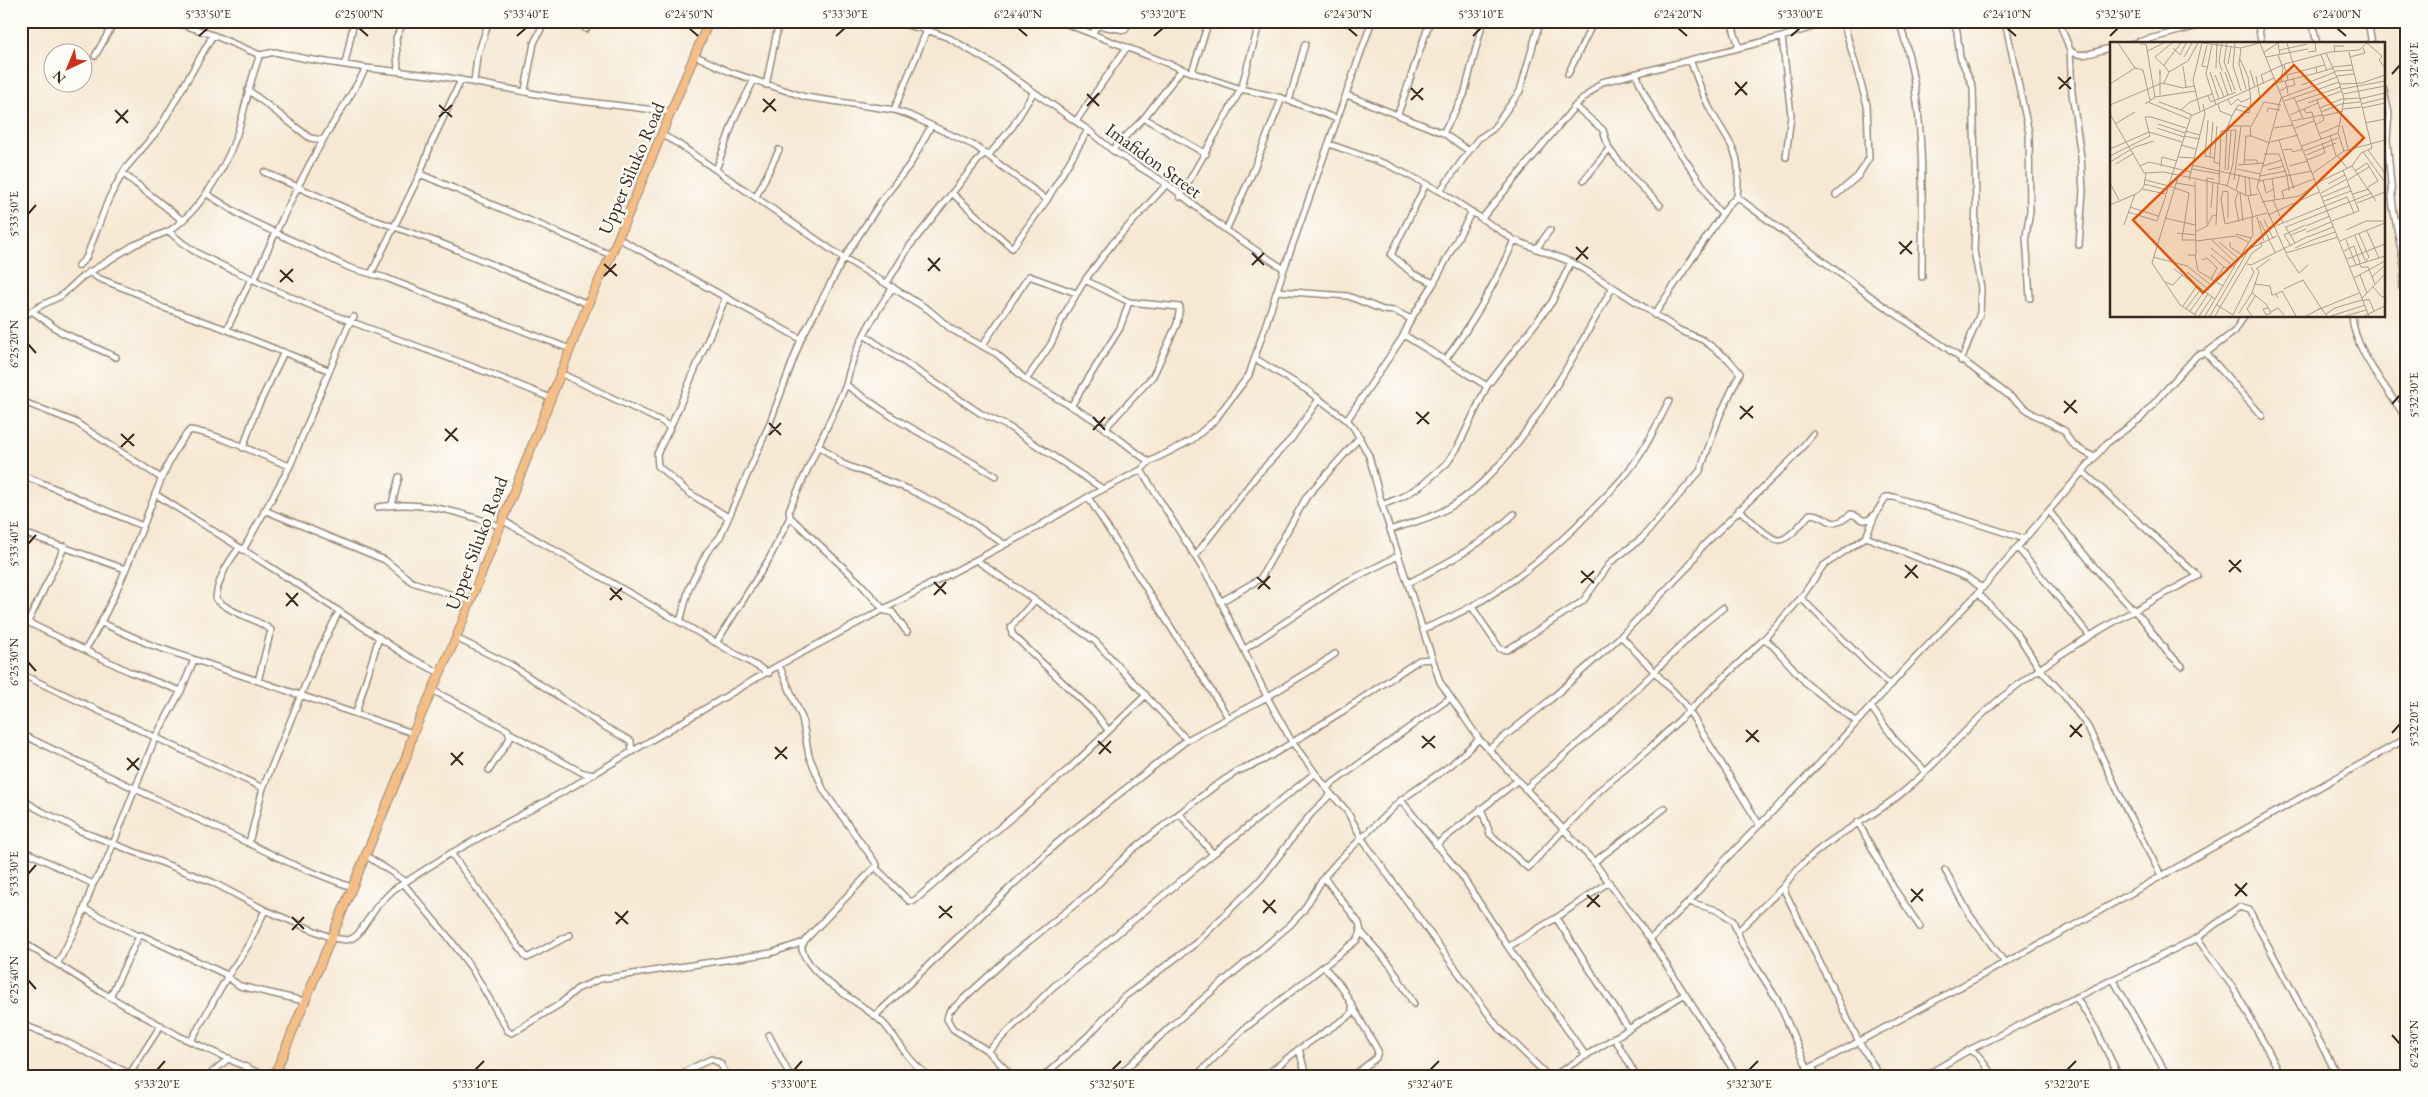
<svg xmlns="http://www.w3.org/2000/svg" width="2428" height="1097" font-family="'EB Garamond',serif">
  <rect width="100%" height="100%" fill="#fdfcf7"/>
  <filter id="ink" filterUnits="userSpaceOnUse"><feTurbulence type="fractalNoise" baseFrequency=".02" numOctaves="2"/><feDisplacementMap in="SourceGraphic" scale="10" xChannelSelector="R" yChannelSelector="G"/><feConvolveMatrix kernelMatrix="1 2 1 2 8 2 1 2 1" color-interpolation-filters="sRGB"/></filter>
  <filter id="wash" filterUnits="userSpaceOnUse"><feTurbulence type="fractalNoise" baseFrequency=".0096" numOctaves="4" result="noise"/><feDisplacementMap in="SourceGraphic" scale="20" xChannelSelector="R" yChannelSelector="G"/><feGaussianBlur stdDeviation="1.12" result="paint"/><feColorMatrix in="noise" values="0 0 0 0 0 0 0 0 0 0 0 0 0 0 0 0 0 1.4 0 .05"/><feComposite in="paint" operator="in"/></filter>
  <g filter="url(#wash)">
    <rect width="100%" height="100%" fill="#f6e8d3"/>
  </g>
  <g filter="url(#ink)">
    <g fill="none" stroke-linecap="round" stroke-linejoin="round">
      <!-- street casing -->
      <g stroke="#988978" stroke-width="8">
        <path id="street" d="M172,21L213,35L260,55L275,52L307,59L366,68L439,76L563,99L672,112
          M476,21L488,23
          M579,21L586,29
          M871,21L903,24L927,30L949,38L997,66L1088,130L1112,150L1167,184L1226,230L1284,269
          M1059,21L1182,69L1241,89L1282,98L1337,119
          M1731,21L1739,47
          M1899,21C1927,105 1922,190 1922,277
          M1953,21L1957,31L1960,57L1973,87L1976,203L1974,251L1981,288L1980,313L1961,361
          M2005,21L2029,133L2030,211L2026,236L2030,298
          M2059,21L2070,50L2072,93L2081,157L2083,191L2079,245
          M2257,21L2262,44
          M2312,21L2317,44
          M2368,21L2372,44
          M2006,23L2015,21
          M1093,34L1095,28L1101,26L1125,30L1129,21
          M1782,37L1791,115L1786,157
          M2130,44L2217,21
          M2070,50C2082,61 2098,49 2112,48
          M260,55C251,77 247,99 241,121C231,159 203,209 169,231C191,254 222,265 250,278C347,326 452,355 550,398
          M95,56L115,21
          M696,56L730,72L805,97L894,110L909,115L975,146L1047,200L1088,130
          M1690,60C1697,77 1702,94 1711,111C1732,149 1742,149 1737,197L1881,304L1948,349L2033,414L2065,431C2069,446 2082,450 2094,457
          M345,64L354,21
          M398,70L396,38L404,21
          M1192,72L1209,21
          M1636,73C1650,113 1677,147 1701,183C1708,194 1711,205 1722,214
          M1568,74L1594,21
          M474,82L477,57L489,21
          M766,85L779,21
          M248,90L310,138L323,140
          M525,90L534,43L545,21
          M2384,90L2389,114L2387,139L2393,207L2405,271L2402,287
          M1347,95L1443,133L1469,151
          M1289,101L1305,44
          M1575,106L1603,130L1609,149L1630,175L1660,205
          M894,110L927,30
          M1398,114L1430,21
          M1144,118L1206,154
          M1076,121L1127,47
          M1443,133L1464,95L1483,21
          M662,135L677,143L836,253L929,310L951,329L997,354L1026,380L1093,419L1149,462
          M1329,144L1386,164L1440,191L1514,240L1571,262L1613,287L1679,330L1703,340L1728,359L1740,373L1720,415L1700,471L1642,538L1611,562L1583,601L1507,650L1500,649L1472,607
          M1112,150L1144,118L1182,69
          M988,156L1013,126L1033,93
          M716,170L735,117L754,80
          M264,172L363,216L443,244L588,304
          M420,174L431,144L461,80
          M125,175L182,220
          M1584,180L1609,149
          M1425,186L1391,255L1413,274L1434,283
          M1440,191L1478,139L1493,129L1520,91L1540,21
          M207,194L245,218L350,268L386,278L570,349
          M954,195L1012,248L1047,200
          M1836,195L1858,176L1869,158L1867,105L1843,21
          M756,197L779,150
          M1180,197L1241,89L1260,21
          M1483,217L1575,106L1602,82L1782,37L1831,21
          M1226,230L1251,176L1282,98
          M618,238L801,339
          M1536,249L1550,230
          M78,266L86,258L109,198L125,169L159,129L213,35
          M89,272L98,278L141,295L161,307L220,327L328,370
          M371,274L420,174L611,255
          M254,280C275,233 297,185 323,140C337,116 353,93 366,68
          M1085,280L1129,302L1180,307L1177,324L1153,376L1109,424L1106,430
          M887,283L909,247L984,153
          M893,287C872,318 853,349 846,385L789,510L790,517L860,583L885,611L892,612L907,632
          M1277,291L1348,296L1383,310L1395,311L1411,319
          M21,299L27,314
          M32,311L61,332L116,357
          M1654,315L1729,204L1737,197
          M2352,316C2354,351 2389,390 2407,420
          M21,318L40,306L61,296L82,277L134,245L169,231
          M227,329L251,279
          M864,335L980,413L1009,427L1103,489
          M1404,335L1487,386
          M982,346L1029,276L1076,293
          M2206,353L2235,331L2244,316
          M1256,359L1307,390L1347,420L1354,428L1369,456L1382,505L1440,682L1479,739L1594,862L1650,939L1737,1076
          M1446,359C1475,320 1495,285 1514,240
          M560,373L663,422L670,428L657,454L658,466L689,493L728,517
          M1026,380L1051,344L1065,313L1085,280L1113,243L1167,184
          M846,385L894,418L996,476
          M21,401L75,422L161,478
          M1071,406L1120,328L1129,302
          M1347,420L1402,338L1411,319L1434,283L1471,213
          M670,428L726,297
          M818,445L843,464L908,489L959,514L1004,544
          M243,448L255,413L284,352
          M1141,470L1211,582L1267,697L1292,742L1331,794L1347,811L1362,839L1497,1026L1548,1076
          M21,475C63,490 102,510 143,526
          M155,494L299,585L407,656L440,673
          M1088,497L1228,717
          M392,504L399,477
          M1382,505L1402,497L1422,485L1447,463L1458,447L1487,386L1552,302L1571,262
          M378,507C420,500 460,512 499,526
          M1739,509C1746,516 1770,541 1780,540C1791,538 1803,521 1810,514C1832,515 1828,533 1851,514C1856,515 1858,518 1863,520C1873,523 1881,504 1886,497H1894L2025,539
          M264,510L385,560L412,582L471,601
          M2049,511L2102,576L2143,620L2167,652L2182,666
          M502,520L769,673
          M1390,530C1407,524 1425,520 1441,512C1514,477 1573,355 1613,287
          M21,532L125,569
          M1866,537L1968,578L1982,588
          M2017,547L2090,636
          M239,548C228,562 217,580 216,599C231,614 254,617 271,630L258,681
          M243,550L290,466L350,321L354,317
          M1195,556L1257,475L1292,438L1319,399
          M976,560L1095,641L1187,740
          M1408,583C1446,564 1483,544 1514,514
          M1978,593L2018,635L2039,668L2064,695L2088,727L2128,813L2161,875
          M1801,598L1886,682L1892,684
          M1035,600L1011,627L1012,634L1096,714L1108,730
          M1222,601L1260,579L1307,496L1360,437
          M21,619L130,672L181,691
          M28,622L65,546
          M680,622L689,588L707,552L720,537L769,425L801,339L844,258L882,200L911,163L931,126
          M102,623L151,645L413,733
          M1423,629C1489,604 1545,560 1593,509C1609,493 1625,477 1638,458C1650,440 1659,420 1669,401
          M1621,636L1684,703L1759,824
          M456,638L511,665L603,726L631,741L632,752
          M1764,639L1773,646L1808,685L1857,722
          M716,643L769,559L790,517
          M1245,649L1340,585L1398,556
          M85,650C110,610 128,565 145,521C156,492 170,451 190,430C225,436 256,454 290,466
          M779,665L802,718L809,756L824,791L877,865L808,937C805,940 801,945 802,950C813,982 862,1001 884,1024C900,1042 908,1062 929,1076
          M21,674L263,788L249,843
          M432,690L508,730L510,738L489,770
          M1871,707L1895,740L1926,772
          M356,713L379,637
          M510,733L581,772L592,775
          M21,734L294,865L351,887
          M1489,749L1550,700L1621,636L1688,567L1701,548L1794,457L1813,434
          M263,788L316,658L339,611
          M1326,788L1450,698
          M1525,789L1602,723L1702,625L1723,608
          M21,796C35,813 61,817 78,830L212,882L265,910L332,938L347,940L353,938L358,934L378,905L393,890L446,856L570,788L779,665L1036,528L1088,497L1141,470L1149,462L1192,440L1214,421L1249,375L1284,269L1372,21
          M1401,800L1462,876L1508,947L1586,1056
          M1481,808L1490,834L1528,868L1600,790L1650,748L1764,639L1801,598L1823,566L1866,537L1876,513
          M1180,814L1213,854
          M1858,822L1893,887L1920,927
          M1436,845L1518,780
          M21,849L93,884
          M451,853L527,958L570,935
          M365,855L405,881
          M1594,862L1665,808
          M876,868L909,901H914L1071,767L1146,695
          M1945,870L1969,914L2005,963
          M403,883L449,938L472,969L508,1031L512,1033L560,1004L577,989L600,979L771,953L804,942
          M1689,902L1720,911L1733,921L1743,946L1778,1001L1808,1069
          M85,909L139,936
          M265,910L249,944L227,977L240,986L304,1001
          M1556,918L1628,1028
          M1738,931L1784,886
          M1361,932L1391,966L1414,1004
          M2197,938L2234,989L2282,1076
          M1650,939L1689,902L1723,862L1819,764L1905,669L1978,593L2107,443L2141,418L2197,355L2206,353L2262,416
          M21,941L103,993L179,1036L265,1076
          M1508,947L1556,918L1609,882
          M58,963L81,918L93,884L106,862L156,736L181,691L194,660
          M1324,967L1341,986L1378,1051L1376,1058L1353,1076
          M2113,979L2164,1070
          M110,997L138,938L141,935L225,974L227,977L191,1041
          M2076,997L2096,1029L2119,1076
          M875,1016L1057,843L1187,740L1267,697L1316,667L1335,654
          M21,1024L62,1040L130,1074
          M769,1035L790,1076
          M1614,1037L1636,1076
          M1299,1049L1306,1076
          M1969,1050L2197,938L2239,907L2249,910L2338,1076
          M988,1051L1053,987L1213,854L1315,773
          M1812,1067L1817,1076
          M129,1075L161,1025
          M208,1076L229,1058
          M681,1076L688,1070L711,1059L720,1063L727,1076
          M1012,1076L988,1051L953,1029L947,1019L949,1012L1008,958L1088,894L1132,850L1215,786L1236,772L1264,760L1343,711L1419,660L1432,659
          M1044,1076L1089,1035L1124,997L1196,943L1261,879L1311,814L1331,794
          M1118,1076L1171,1026L1290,925L1303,911L1324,877L1339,860L1401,800L1451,765L1479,739
          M1196,1076L1244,1029L1357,940L1361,932L1359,923L1324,877
          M1265,1076L1299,1049L1349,1016L1352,1013V1006
          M1553,1076L1685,994
          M1795,1076L2062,932L2407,738
          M1880,1076L1859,1042L1785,892L1784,886C1813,844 1854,829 1893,800C1933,770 1963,729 2001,698C2061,649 2130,612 2198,576L2082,471
          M1925,1076L1969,1050L1978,1055L1993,1076"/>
      </g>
      <!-- primary casing -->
      <g stroke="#988978" stroke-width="10">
        <path id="primary" d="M274,1076L406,758L413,733L456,638L588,304L611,255L709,21"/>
      </g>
      <!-- street -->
      <use href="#street" stroke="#fff" stroke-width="5"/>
      <!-- primary -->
      <use href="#primary" stroke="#f6be87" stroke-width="8"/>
    </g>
  </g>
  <!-- ticks -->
  <path fill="none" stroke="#3b2a1e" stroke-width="2" d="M359,28L368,36M689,28L698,36M1018,28L1027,36M1348,28L1357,36M1678,28L1687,36M2007,28L2016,36M2337,28L2346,36M199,36L208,28M517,36L526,28M836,36L845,28M1154,36L1163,28M1473,36L1481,28M1791,36L1800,28M2110,36L2118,28M2392,74L2400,65M2058,77L2071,89M1735,82L1747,95M1411,88L1423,100M2059,89L2071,77M1087,94L1099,106M1735,95L1747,82M763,99L776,111M1411,100L1423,88M439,105L452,117M1087,106L1099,93M115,110L128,123M763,112L775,99M439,117L452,105M116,123L128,110M28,214L36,205M1899,242L1912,254M1576,247L1588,259M1252,253L1264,265M1900,254L1912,241M928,258L940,271M1576,260L1588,247M604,264L617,276M1252,265L1264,253M280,270L293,282M928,271L940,258M604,276L616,264M280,282L293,269M28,344L36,353M2064,401L2077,413M2392,404L2400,395M1740,406L1753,418M1416,412L1429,424M2064,413L2076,400M1093,417L1105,430M1740,419L1753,406M769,423L781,435M1417,424L1429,412M445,429L458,441M1093,430L1105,417M121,434L134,446M769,435L781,423M445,441L457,428M121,447L134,434M28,544L36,535M2229,560L2241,572M1905,565L1918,578M1581,571L1594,583M2229,572L2241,560M1257,577L1270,589M1905,578L1917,565M934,582L946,594M1581,583L1594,571M610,588L622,600M1258,589L1270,576M286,593L298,606M934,595L946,582M610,600L622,588M286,606L298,593M28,662L36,671M2070,725L2082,737M1746,730L1759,742M2392,733L2400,724M1422,736L1435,748M2070,737L2082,724M1098,741L1111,753M1746,742L1758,730M775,747L787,759M1422,748L1435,736M451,753L463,765M1099,754L1111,741M127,758L139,770M775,759L787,747M451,765L463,752M127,770L139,758M28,874L36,865M2235,884L2247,896M1911,889L1923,901M1587,895L1600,907M2235,896L2247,883M1263,900L1276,913M1911,902L1923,889M939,906L952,918M1587,907L1599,895M615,912L628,924M1263,913L1275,900M292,917L304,929M939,918L952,906M616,924L628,911M292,930L304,917M28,980L36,989M2392,1035L2400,1044M157,1070L165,1061M475,1070L484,1061M794,1070L802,1061M1112,1070L1121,1061M1430,1070L1439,1061M1749,1070L1758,1061M2067,1070L2076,1061"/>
  <g text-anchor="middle" stroke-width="4.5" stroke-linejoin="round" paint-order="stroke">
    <!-- street labels -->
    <g font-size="19" fill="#3b2a1e" stroke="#fdfcf7">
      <text transform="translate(1154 160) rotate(36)" y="7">Imafidon Street</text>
      <text transform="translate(631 168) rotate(-67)" y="7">Upper Siluko Road</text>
      <text transform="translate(476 543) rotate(-69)" y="7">Upper Siluko Road</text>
    </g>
  </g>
  <!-- overview -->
  <g transform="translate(2110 42)">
    <rect width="275" height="275" fill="#f6e8d3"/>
    <path fill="none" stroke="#ab9c8b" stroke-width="1" d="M8,1L25,26M93,1L131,6L149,1M117,1L114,20L125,48M125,1L123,24L131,49M150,1L259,274M177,1L184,25M257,1L272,14L269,18L275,26M30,2H36L45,55L35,62M102,3L96,32L106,63M63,6L70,13L76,1M131,6L129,22L136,47M170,8L197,2M37,9L54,1M154,10L168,1L170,13M198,10L206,9L205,1M225,10L224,4H234M168,13L173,26L171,40M211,13L217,29M74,15L82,1M156,15L198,7M240,15L255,11L253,6M118,22L121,5M174,22L178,38M54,24L45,15L62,1M73,24L76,45M97,25L92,24L97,3M222,25L242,23M106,26L107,1M140,28L145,45M112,29L109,19L112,1M225,29L243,28M59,30L54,23L71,1M100,30L109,57M110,30L118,53M115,30L122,50M207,31L223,26M50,33V28V53M105,33L114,55M177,33L214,23M146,34L150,56M227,34L244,32M227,35L171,56L147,145L176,211L228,195M175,39L177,45L185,43L183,36M54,41L59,30L78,19L88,1M167,41L207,31L206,25M0,42L25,26L33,28L40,58M154,42L151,33L175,22L220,10L249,8L257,1M230,42L252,41L275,33M192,43L225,30M232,47L275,39M170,49L177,45L178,52M233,52L275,44M98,54L101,60L126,50M45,55L85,49M184,56L186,60L231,45M234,57L249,56M249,57L275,51M118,58L121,63L128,57L131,60L141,56M174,59L229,40L216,11M38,60L79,77M49,60L71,68M186,60L193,77M198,61L232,49M108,62L110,69L122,74L118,84M251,62L275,56M0,63L52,41L73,46L84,44M210,66L234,56M252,66L275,61M125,67L139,71L141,59L138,35L130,17M194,67L196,71L202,70L203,75M233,67L251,65M90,69L83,38L92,1M157,70L158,66L170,68M211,70L231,62L250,60M0,72L34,131L54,130L115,143L137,154L148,152M82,73L71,68L80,60L102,52M180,73L208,61M122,74L128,63L140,66M213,74L233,69M41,75L76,86M203,75L211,97M98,78L95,114L105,116M182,79L212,73M255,81L275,77M5,82L25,70M48,82L75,91M205,83L214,78L207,58M232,83L238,107M107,84L104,120L110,122M141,85L154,60L171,63M47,86L74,95M164,86L183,83M185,86L204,79M75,89L90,93M228,91L234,57L229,40M209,92L230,83M220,93L226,114M74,94L89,97M169,98L184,147M161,100L188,93M71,103L86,107M192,104L228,91L234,109M0,107L39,90L72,100M173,108L181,107L183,110L193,107M258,108L275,131M194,109L228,96M253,110L275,140M154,112H169L177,134M196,113L226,101M227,113L237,126M0,114L40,94L35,75H41M68,115L84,116M100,115L103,80M134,118H147V122M197,118L215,111L212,101M0,120L25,105L44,99M6,122L24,111M82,123L149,138M128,123L154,121M134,123L136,94H141M30,124L39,120L81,130M51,124L52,115L67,119M153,124L172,118M179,124L198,119M242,124L266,159M82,127L110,132M127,127L150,132M115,128L117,84H140L141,94L160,101M118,128L121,89M158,128L174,124M245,129L257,121L268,139L258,145M203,131L234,109L275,98M135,134L136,154M150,134L176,129M177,134L179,149M68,135L42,221L70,263L87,274M139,135L141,154M162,136L165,158M35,138L59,144M79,138L95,72L93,62M124,138L131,84M153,138L156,151L164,147M238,138L259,125M149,139L202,129M0,141L9,158M66,141L84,144M109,141L111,89L126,88L123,121L117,144M207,141L242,124L251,111L262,106L239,10M34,142L57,148M218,142L235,133M59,144L79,151L72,198H86M32,147L56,152L81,74L164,36M126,148L130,132M118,149V176M118,150L113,149L111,157L115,182L157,171M128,150L125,159L129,180M130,151L133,179M211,151L237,137M243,152L259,147M138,154L143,176M212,155L239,144M174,157L172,149L204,137M163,158L173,181M214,159L241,149M152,160L189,154L207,142M247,161L275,150M0,163L28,151L34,144L36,131M20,165L48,174M101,166L103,141M18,170L47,179L56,153M158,173L209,150M147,175L154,199M55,176L85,183M154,178L163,196M150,179L165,210M222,179L249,169L233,128M97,182V136L104,137M14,183L25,152M106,183L108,141M175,184L185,201L198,194M196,184L220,174M163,185L237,155L244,171M176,185L262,151M236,188L256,179H275M257,189L269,216M85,190L97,184L102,174L106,173M197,190L221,180M67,191L86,193M126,192L141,196M249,192L259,215L255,220M181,193L196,187M245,194L255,218M198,195L223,185M101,197L126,221M236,198L246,223M86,199L126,194L138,200M200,199L225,190M230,199L275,181M109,200L129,217M120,200V205L131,212M181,204L174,193L195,183M101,206L124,225M185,206L200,199M234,209L244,204L250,221M176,212L189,231L198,223M78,213H86L85,139M85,213L88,229L113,244M101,213L114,225L117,226L120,223M43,215L77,224L101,243M237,217L275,202M92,218L97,216L107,226L101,237M249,221L251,225H258L265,242M137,222L141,223L185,201M240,225L275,214M64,227L105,257M146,227L160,217M77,230L99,248M250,233L257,251M262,235L275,223M244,236L275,219M104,239L114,225M55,240L63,243L72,233M144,242L160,244L162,253L166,252L168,256M263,245L272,255L275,254M174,247L193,238L211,266M142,251L156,262L161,271L156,273L153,267L158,266M166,252L172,249L186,274M252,256L275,232M253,259L259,257L264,269M107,263L123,273M73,264L86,245M76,267L90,248M207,268L249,251M80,269L94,250M161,270L168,266L174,273M129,271L142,251L149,230L147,226M216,272L225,266L252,258M84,273L98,252M123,273L144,230L141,225M89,274L102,255M95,274L143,193L142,176M100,274L139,207L167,194M105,274L142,211L152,204L151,200M142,274L137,267L146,253M196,274L211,266L217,274M221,274L255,263M235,274L256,268M254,274L275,264"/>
    <path fill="#df570d" fill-opacity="0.15" stroke="#df570d" stroke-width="2.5" d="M184,23L254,96L93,251L23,178Z"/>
    <rect width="275" height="275" fill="none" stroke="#3b2a1e" stroke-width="2.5"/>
  </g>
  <!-- margin -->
  <rect width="2428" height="1097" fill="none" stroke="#fdfcf7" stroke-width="55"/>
  <!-- north arrow -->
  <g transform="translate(68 68) rotate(224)"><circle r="24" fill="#fdfcf7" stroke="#afa8a0"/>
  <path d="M0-4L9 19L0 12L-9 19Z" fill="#c8321e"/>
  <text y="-8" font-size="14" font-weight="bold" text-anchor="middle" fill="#3b2a1e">N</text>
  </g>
  <rect x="28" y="28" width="2372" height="1042" fill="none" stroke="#3b2a1e" stroke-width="2"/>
  <g font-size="12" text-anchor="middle" fill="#3b2a1e">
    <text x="208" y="18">5°33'50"E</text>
    <text x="359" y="18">6°25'00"N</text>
    <text x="526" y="18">5°33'40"E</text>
    <text x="689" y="18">6°24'50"N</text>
    <text x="845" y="18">5°33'30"E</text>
    <text x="1018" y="18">6°24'40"N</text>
    <text x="1163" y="18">5°33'20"E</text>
    <text x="1348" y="18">6°24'30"N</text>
    <text x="1481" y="18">5°33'10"E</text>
    <text x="1678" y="18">6°24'20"N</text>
    <text x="1800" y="18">5°33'00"E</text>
    <text x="2007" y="18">6°24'10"N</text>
    <text x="2118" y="18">5°32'50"E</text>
    <text x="2337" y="18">6°24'00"N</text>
    <text transform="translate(2414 65) rotate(-90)" y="4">5°32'40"E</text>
    <text transform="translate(14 214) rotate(-90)" y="4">5°33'50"E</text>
    <text transform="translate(14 344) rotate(-90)" y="4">6°25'20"N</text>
    <text transform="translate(2414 395) rotate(-90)" y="4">5°32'30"E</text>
    <text transform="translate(14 544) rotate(-90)" y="4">5°33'40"E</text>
    <text transform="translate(14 662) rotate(-90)" y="4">6°25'30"N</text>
    <text transform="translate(2414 724) rotate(-90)" y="4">5°32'20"E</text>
    <text transform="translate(14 874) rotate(-90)" y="4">5°33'30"E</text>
    <text transform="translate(14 980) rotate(-90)" y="4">6°25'40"N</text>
    <text transform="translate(2414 1044) rotate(-90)" y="4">6°24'30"N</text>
    <text x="157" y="1088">5°33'20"E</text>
    <text x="475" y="1088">5°33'10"E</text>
    <text x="794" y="1088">5°33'00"E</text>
    <text x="1112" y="1088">5°32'50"E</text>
    <text x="1430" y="1088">5°32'40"E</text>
    <text x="1749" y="1088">5°32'30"E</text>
    <text x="2067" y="1088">5°32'20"E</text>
  </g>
</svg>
